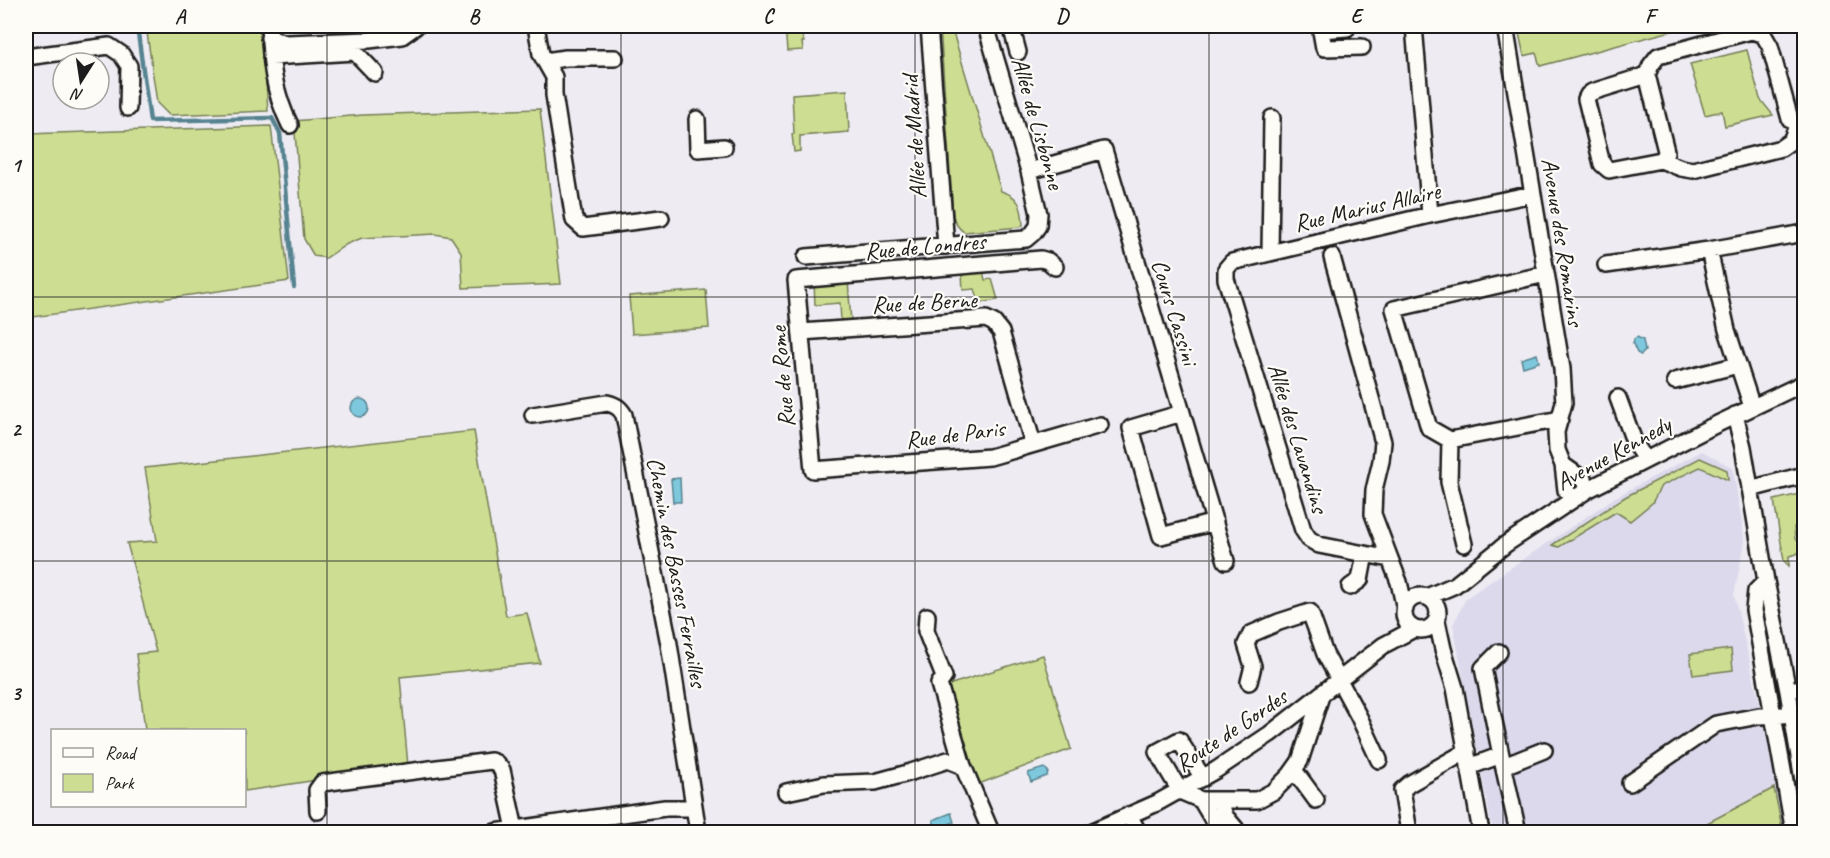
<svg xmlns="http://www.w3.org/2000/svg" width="1830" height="858" font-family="Caveat,sans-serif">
  <rect width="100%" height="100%" fill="#eeecf2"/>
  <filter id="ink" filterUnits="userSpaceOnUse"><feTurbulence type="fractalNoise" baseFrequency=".0167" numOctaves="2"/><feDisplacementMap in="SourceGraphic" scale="12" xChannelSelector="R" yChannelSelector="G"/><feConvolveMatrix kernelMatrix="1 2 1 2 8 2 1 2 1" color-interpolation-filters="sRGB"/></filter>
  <g filter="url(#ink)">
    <!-- built -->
    <path fill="#dcd9ec" d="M1702,451L1733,468L1745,542L1734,595L1761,709L1785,832H1493L1453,625L1466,598L1617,496Z"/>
    <!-- green -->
    <path fill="#cdde92" stroke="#747d57" stroke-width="1.5" d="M146,26H262L268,111L169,115L157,103Z
      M785,26H799L804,42H802L803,50L787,51Z
      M805,26H842V28L806,31Z
      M940,26H951L1001,191C1019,196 1022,206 1023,225L1020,227L964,232C958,228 955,223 953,216Z
      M1561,26H1678L1679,29L1540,66L1536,53L1524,56L1518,29Z
      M1747,50L1760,99L1773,115L1725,126L1722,111L1705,115L1690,64Z
      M847,90L849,132L800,136V151L794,152L792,134H794L792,94Z
      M540,109L561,284L463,288L461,252L451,237L435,234L362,238L347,244L326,258L314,256L304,239L294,121L363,115Z
      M271,126L289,281L26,318V134Z
      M983,271L985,280L992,279L998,300L979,303L975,289L963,290L962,274Z
      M848,280L851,322L841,323L840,303L815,305L814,282Z
      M706,290L709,328L632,334L629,296Z
      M474,431L506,616L527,613L540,663L400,677L408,766L245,791L244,730H145L136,654L156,652L127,543L157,541L145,468Z
      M1700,458L1727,470L1728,480L1700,467L1661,486L1652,503L1630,521L1616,512L1559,547L1552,545L1625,497Z
      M1804,493V517L1798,518L1800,527H1794L1795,539L1800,543L1801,549L1797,554L1789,556V566L1784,561L1774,500Z
      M1731,649L1733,670L1693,675L1690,654Z
      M1043,655L1071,749L976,785L942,687Z
      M1774,788L1783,832H1690Z"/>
    <!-- water -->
    <path fill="#7ec8de" stroke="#578390" stroke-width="1.5" d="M1637,337L1643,340L1645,351L1641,355L1637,353L1633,344L1634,339Z
      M1537,354L1539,362L1523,367L1521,359Z
      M351 408a9 9 0 1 1 18 0a9 9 0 1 1-18 0Z
      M680,478L681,502H673L671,479Z
      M1044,768L1048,771L1047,776L1031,782L1028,773Z
      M951,813L954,822L936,829L933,820Z"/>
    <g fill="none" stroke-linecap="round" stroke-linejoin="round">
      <!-- stream -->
      <path stroke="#578390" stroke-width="4.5" d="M137,26L150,121L272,118L280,133L294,287"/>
      <!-- minor casing -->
      <g stroke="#1c1c1c" stroke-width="20">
        <path id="minor" d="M269,26C271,62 273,91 290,125
          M536,26L541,54L554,77V95L574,220L583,228L661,218
          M929,26L946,246
          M1011,26L1018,52
          M1320,26L1324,48L1362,47
          M1414,26L1430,215
          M1505,26L1562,369L1564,403L1556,432L1557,450L1563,465L1566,490L1572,499
          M1321,30L1347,28
          M269,38L286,43L369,40L402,36L416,26
          M26,57L109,46L121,54L129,66L128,108
          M271,57L355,52L375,73
          M545,61L566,58H615
          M1647,75L1592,92L1588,95L1586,99L1602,164L1609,170L1661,160L1665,156L1666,151L1647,75L1651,65L1658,56L1751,31L1763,34L1770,46L1790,119L1797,126L1804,128
          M697,119L698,149L724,147
          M1661,160L1681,168L1693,170L1781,148L1791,141L1797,126
          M1029,171L1104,150L1226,561
          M1709,250L1727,330L1752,407
          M1270,252L1272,118
          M806,257L1026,239L1033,233L1038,226L1039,214L1029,171L986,26
          M1332,257L1383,442L1381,461L1374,490L1373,514L1390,559
          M1606,265L1709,250L1804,233
          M1055,267L1048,261L1041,259L796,280L813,470L990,457L1100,425
          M801,332L986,319L994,323L1001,332L1033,444
          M1675,381L1738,365
          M1618,398L1635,444L1645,459
          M1182,413L1131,428L1161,536L1215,522
          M533,415L607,403C616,405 620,408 624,415L669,644L698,832
          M1735,415L1743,447L1766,581L1788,691L1804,786
          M1450,440L1429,428L1394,309L1546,274
          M1563,465L1584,480L1589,489
          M1750,489L1804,475
          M1464,544L1449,482L1450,440L1560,419
          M1766,581L1756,591L1754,610L1794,832
          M1350,587L1360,580L1365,554
          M1404 613a17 17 0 1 1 34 0a17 17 0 1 1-34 0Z
          M1427,597L1455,585L1506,544L1589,489L1711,427L1804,383
          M1405,609L1399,582L1390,559L1319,545L1309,539L1303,530L1226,279V269L1232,262L1430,215L1533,194
          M927,616L926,631L944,677L939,684L963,766
          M1437,621L1443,649L1455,688L1481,832
          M1249,682L1253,666L1246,644L1251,634L1279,622L1310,612L1325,654L1359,717L1379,760
          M1788,691L1804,687
          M1501,755L1518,832
          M1504,766L1544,750
          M1469,767L1501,755L1483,668L1499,652
          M1294,770L1316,800
          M1203,778L1179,740L1157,752L1180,791L1201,800H1257L1274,791L1290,775L1300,761L1321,696
          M1630,783L1716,724L1759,716L1783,715
          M786,792L824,784L875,782L908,773L948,760L963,766L991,832
          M1201,800L1220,832
          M1220,800L1225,816L1236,829
          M318,811L317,790L322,783L491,761L496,763L502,770L515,829
          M1129,815L1138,832
          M495,832L665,808H694
          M1091,832L1157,803L1216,770L1270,734L1384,645L1414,629
          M1409,832L1402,790L1409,784L1467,751"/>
      </g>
      <!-- minor -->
      <use href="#minor" stroke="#fdfcf7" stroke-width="15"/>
    </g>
  </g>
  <!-- grid -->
  <path fill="none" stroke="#1c1c1c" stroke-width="1.5" stroke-opacity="0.55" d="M327,26V832M621,26V832M915,26V832M1209,26V832M1503,26V832M26,297H1804M26,561H1804"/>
  <g text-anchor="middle" stroke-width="4.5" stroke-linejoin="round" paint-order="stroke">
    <!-- street labels -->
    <g font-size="24" fill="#1c1c1c" stroke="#fdfcf7">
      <text transform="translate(1038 123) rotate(74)" y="8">Allée de Lisbonne</text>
      <text transform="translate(914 137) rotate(-94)" y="8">Allée de Madrid</text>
      <text transform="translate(1367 207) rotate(-13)" y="8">Rue Marius Allaire</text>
      <text transform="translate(1563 242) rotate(81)" y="8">Avenue des Romarins</text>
      <text transform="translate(925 246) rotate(-5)" y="8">Rue de Londres</text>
      <text transform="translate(924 302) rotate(-3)" y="8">Rue de Berne</text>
      <text transform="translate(1175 312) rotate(73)" y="8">Cours Cassini</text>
      <text transform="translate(782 377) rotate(-95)" y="8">Rue de Rome</text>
      <text transform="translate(955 434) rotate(-7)" y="8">Rue de Paris</text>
      <text transform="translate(1298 438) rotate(73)" y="8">Allée des Lavandins</text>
      <text transform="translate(1613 453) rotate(-29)" y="8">Avenue Kennedy</text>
      <text transform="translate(677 572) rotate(79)" y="8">Chemin des Basses Ferrailles</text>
      <text transform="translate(1231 730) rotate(-34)" y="8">Route de Gordes</text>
    </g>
  </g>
  <!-- margin -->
  <rect width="1830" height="858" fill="none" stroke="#fdfcf7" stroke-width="66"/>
  <!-- legend -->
  <rect x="51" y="729" width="195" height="78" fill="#fdfcf7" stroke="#a3a29f" stroke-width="1.5"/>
  <rect x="63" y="748" width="30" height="9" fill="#fdfcf7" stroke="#a3a29f" stroke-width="1.5"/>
  <text x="105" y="759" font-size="18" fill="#1c1c1c">Road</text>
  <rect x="63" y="774" width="30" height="18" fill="#cdde92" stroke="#a3a29f" stroke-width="1.5"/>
  <text x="105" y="789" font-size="18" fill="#1c1c1c">Park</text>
  <!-- north arrow -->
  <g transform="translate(81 81) rotate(192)"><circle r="28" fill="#fdfcf7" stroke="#a3a29f" stroke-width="1.5"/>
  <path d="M0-4.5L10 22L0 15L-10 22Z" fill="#1c1c1c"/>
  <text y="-9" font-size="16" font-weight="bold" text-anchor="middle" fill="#1c1c1c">N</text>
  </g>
  <rect x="33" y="33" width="1764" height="792" fill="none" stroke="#1c1c1c" stroke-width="2"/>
  <g font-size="20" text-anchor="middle" font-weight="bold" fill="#1c1c1c">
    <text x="180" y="23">A</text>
    <text x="474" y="23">B</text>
    <text x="768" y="23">C</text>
    <text x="1062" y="23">D</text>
    <text x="1356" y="23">E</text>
    <text x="1650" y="23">F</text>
    <text x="16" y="172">1</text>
    <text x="16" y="436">2</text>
    <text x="16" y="700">3</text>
  </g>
</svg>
